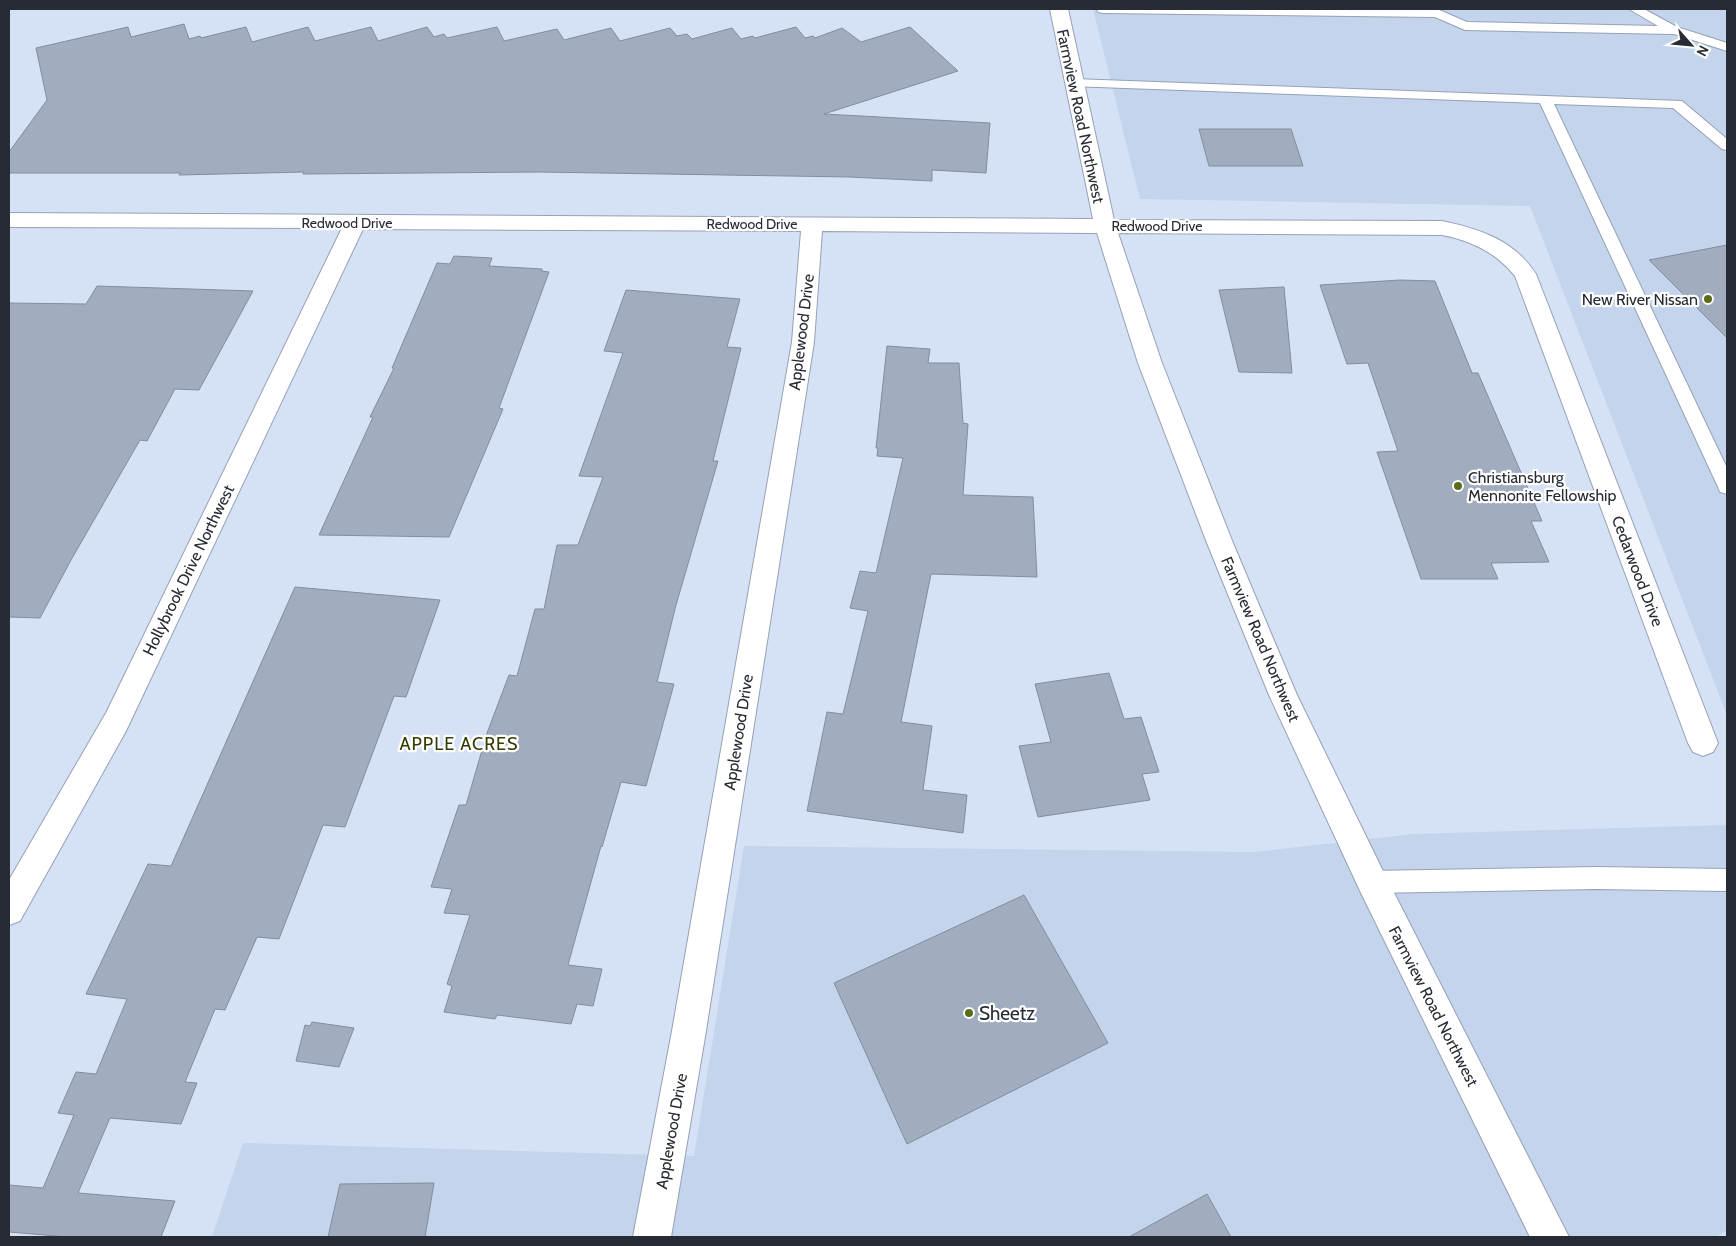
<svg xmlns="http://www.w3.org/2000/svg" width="1736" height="1246" font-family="Cabin,sans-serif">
  <rect width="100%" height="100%" fill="#d5e1f5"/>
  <!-- built -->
  <path fill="#c3d4ec" d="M1093,9H1727V715L1530,206L1140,199Z
    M1727,825V1230L1716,1237H212L243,1143L694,1156L744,846L1255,852L1414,834Z"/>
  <!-- building -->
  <path fill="#a1adbf" stroke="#828d9f" d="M184,24L189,39L200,36L201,38L246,27L252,42L308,27L315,41L371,27L378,41L427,27L434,37L444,34L447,38L497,27L504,41L557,29L564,40L611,28L620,41L670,28L677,36L687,34L692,39L732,28L741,39L753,36L755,38L796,27L805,38L813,36L815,38L842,28L861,42L910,27L958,71L824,114L990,123L986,173L932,170V181L849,177L539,172L303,174L304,172L179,175L180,173H9V152L47,100L36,48L128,27L131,37Z
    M1199,129H1291L1303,166H1209Z
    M1727,245V338L1649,260Z
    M454,256L492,258L489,266L542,269V271L549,272L499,408L503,409L449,537L319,535L373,417H370L394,368H392L437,263L450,264Z
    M1400,280L1435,281L1472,373H1478L1542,521H1531L1549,562L1491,563L1498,579H1421L1377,452L1398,451L1368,363L1347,364L1320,285Z
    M97,286L253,291L199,390L175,389L147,441L140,440L71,560L40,618L9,617V303L86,304Z
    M1284,287L1292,373L1239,372L1219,290Z
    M626,290L740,299L727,347L741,348L713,461H718L676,605L657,682L674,684L646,786L621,782L602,847L601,846L568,965L602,969L593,1006L577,1004L571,1024L497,1015L495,1019L444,1012L452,986L447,984L470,915L444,913L452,889L431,887L459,805H466L487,733L509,675L517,676L535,609H544L557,545H578L603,477L579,476L623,353L604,351Z
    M887,346L930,349L928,363H959L963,423L968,424L963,495L1033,497L1037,577L931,574L901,722L932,726L923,790L967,795L963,833L807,811L827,712L843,714L868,611L850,608L860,571L876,573L903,458L877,456L878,448H876Z
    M295,587L440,600L406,697L394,696L345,827L323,825L279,939L257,937L225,1010L215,1009L185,1082L197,1083L181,1124L110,1118L78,1193L175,1201L161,1237H68L9,1232V1185L43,1188L74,1115L58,1113L76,1072L96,1074L127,999L86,994L148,864L171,866Z
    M1109,673L1124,719L1141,717L1159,772L1142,774L1150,800L1038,817L1019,746L1051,742L1035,684Z
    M1024,895L1108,1043L907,1144L834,983Z
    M312,1022L354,1028L339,1067L296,1061L305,1025L310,1026Z
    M434,1183L425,1237H328L340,1184Z
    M1207,1194L1231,1237H1129Z"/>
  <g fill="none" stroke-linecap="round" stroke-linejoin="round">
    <!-- lane casing -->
    <g stroke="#96a1b4" stroke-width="2">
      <path id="lane" d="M1097,9H1437L1467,22L1658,26L1629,9H1644L1677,27L1727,43V51L1674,34L1465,30L1435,17L1103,13L1098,12Z
        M1074,79L1682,101L1727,139V150L1722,149L1673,108L1554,104L1727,468V494L1720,492L1718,487L1540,103L1069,86L1067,83Z
        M1596,867L1727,869V891L1596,889L1372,893L1364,890L1360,882L1364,874L1372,871Z"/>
    </g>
    <!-- street casing -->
    <g stroke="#96a1b4" stroke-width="2">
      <path id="street" d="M1050,9H1068L1114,220L1442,221C1480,229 1514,240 1536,274L1718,743L1713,752L1703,756L1693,752L1688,743L1515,276C1495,252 1472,241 1442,235L1118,233L1162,363L1233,543L1297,695L1383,871L1569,1237H1530L1361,893L1269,695L1207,543L1138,363L1097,233L822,231L814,342L706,1031L671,1237H633L672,1031L792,342L801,231L363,229L126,731L20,921L9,925V880L106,713L342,228L9,227V213L1093,219Z"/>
    </g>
    <!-- lane -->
    <use href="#lane" fill="#fff" fill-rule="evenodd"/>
    <!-- street -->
    <use href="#street" fill="#fff" fill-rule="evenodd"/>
  </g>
  <!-- markers -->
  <g fill="#5a6c19" stroke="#fff" stroke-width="2">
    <circle cx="1708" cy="299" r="5"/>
    <circle cx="1458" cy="486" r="5"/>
    <circle cx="969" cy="1013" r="5"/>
  </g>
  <g text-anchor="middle" stroke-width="4.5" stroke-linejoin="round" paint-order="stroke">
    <!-- far-street labels -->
    <g font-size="14" fill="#272b33" stroke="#fff">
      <text x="347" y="228">Redwood Drive</text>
      <text x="752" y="229">Redwood Drive</text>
      <text x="1157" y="231">Redwood Drive</text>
    </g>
    <!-- street labels -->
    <g font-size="16" fill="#272b33" stroke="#fff">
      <text transform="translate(1081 116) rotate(78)" y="6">Farmview Road Northwest</text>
      <text transform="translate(801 332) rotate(-83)" y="6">Applewood Drive</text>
      <text transform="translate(188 570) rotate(-64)" y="6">Hollybrook Drive Northwest</text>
      <text transform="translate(1638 571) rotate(69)" y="6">Cedarwood Drive</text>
      <text transform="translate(1261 639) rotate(67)" y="6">Farmview Road Northwest</text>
      <text transform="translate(738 732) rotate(-81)" y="6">Applewood Drive</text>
      <text transform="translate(1434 1006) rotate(63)" y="6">Farmview Road Northwest</text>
      <text transform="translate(671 1131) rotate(-80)" y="6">Applewood Drive</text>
    </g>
    <!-- poi labels -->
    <g font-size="16" fill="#272b33" stroke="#fff" text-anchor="end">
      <text x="1698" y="305">New River Nissan</text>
      <text x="1468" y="483" text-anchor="start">Christiansburg<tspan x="1468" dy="18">Mennonite Fellowship</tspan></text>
    </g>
    <!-- neighbourhood labels -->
    <g font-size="18" letter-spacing="1" fill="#313d01" stroke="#fff">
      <text x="459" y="750">APPLE ACRES</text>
    </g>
    <!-- near-poi labels -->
    <g font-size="19" fill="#272b33" stroke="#fff" text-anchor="start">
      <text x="979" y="1020">Sheetz</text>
    </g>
  </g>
  <!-- border -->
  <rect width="1736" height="1246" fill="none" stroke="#272b33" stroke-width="20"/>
  <!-- north arrow -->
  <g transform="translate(1691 45) rotate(117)" stroke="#ffffff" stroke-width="4" paint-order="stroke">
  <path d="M0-4L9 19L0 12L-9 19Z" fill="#272b33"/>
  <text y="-8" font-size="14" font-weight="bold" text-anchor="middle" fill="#272b33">N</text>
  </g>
</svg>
